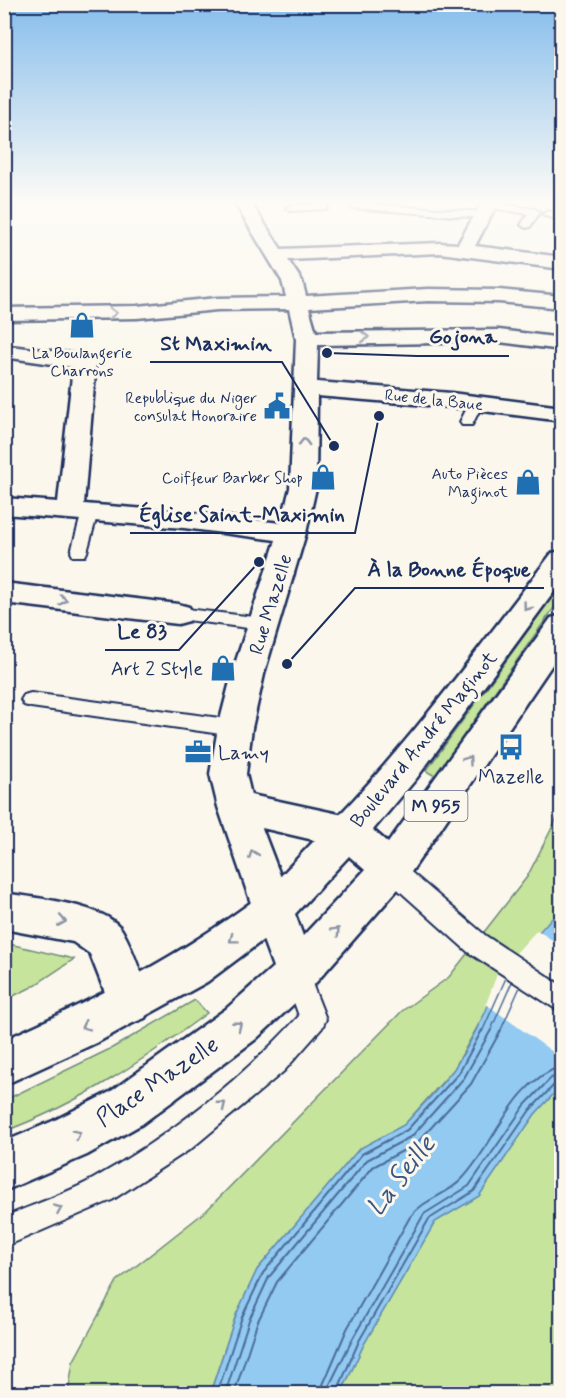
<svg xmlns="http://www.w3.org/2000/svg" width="566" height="1398" font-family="Mynerve,sans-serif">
  <rect width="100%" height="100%" fill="#fbf7ec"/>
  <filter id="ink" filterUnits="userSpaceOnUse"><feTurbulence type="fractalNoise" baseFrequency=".0167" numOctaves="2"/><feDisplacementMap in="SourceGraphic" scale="12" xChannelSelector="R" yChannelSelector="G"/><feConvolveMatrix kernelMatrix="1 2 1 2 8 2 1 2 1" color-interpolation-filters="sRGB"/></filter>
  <g filter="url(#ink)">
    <!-- green -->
    <path fill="#c6e49c" stroke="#708a7d" stroke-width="1.5" d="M561,585V598L435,776L426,771Z
      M561,810V911L548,922L485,1013L454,1069L404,1125L359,1149L257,1270L236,1315L210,1393L68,1394L73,1362L117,1281L206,1211L402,1011L449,977L527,877Z
      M5,943L74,959L32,987L5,1000Z
      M195,1000L207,1013C144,1060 79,1104 5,1131V1100L112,1048Z
      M561,1086V1393L341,1394L364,1344L435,1222L479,1196L535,1114Z"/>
    <!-- water -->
    <path fill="#93caf2" stroke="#638cb7" stroke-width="1.5" d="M561,911V1086L535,1114L479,1196L435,1222L364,1344L341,1393L210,1394L236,1315L257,1270L359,1149L404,1125L434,1093L454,1069L468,1046L485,1013L500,976L548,922Z"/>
    <!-- pier -->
    <path fill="#fbf7ec" d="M537,930L561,946V1058L486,1004L497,974Z"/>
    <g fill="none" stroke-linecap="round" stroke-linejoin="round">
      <!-- shore-far1 -->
      <path stroke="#4b6d99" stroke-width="1.5" d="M482,1032L506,978
        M490,1032L512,982
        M500,1032L520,987"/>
      <!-- shore -->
      <path stroke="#4b6d99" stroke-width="2" d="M217,1394L242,1317L263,1273L362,1154L407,1130L459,1073L482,1030
        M225,1394L249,1320L269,1277L367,1160L412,1136L464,1078L491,1030
        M234,1394L257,1323L277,1282L373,1167L417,1143L471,1084L501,1030
        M319,1394L347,1329L410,1217C426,1197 446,1196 462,1179C496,1144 511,1082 562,1066
        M328,1394L329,1386L353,1338L424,1214L469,1186L525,1105L551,1078L562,1075
        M336,1394L359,1341L429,1219L474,1191L530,1110L555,1084L562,1082"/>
      <!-- lane casing -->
      <g stroke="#1b2f5e" stroke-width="4">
        <path id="lane" d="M488,202L535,209L540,212L530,227L526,228L521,225L528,214L484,207L483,205Z
          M355,203L483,212L488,215L483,218L351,208V204Z
          M323,204L328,207L327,209L291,211L286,208L291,205Z
          M548,211L562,214V220L544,216L543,214Z
          M476,399L483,403L472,425H462L460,422L471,400Z
          M90,507L98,512L87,552L85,556H73L71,552L82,512Z
          M178,608L263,618L269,620L272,624L269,628L263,630L172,618L169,614L172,610Z
          M31,693L235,720L242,722L245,728L242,734L235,736L31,707L24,705L21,700L24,695Z
          M391,859L399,862L486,936L562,986V1013L468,952L383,876L380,869L383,862Z
          M296,962L305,966L326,1019L322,1028L284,1071L192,1148L112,1200L4,1247V1217C33,1205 65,1194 93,1179C168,1137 241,1080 299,1016L284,974L287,966Z"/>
      </g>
      <!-- street casing -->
      <g stroke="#1b2f5e" stroke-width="5">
        <path id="street" d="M233,200H249L281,249L440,243L458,244L483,200H499L475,246L562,257V269L440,253L288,260L302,281L306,296L428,289L499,290L562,296V308L499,302L428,301L309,308L316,332L499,330L562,338V350L499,342L318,345L317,382L451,393L562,407V421L451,407L317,396L316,488L306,533L265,670L252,728L246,774L251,795L348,816L361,821L367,832L361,843L348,848L262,828L293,909L287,922L273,927L259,922L253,909L218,807L210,774L218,728L233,670L276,540L184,528L4,514V498L58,502L73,367L4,357V347L10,346L85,355L93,357L96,362L84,504L184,512L281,523L290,488L296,339L289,309L217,310L137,318L4,320V308L137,306L217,298L286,297L282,281Z
          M4,583L178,604L189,607L193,614L189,621L178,624L4,603Z
          M4,893C33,898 106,904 122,930C135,952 142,979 151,1003L145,1018L130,1024L115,1018L90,954L73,942L4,929Z"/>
      </g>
      <!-- primary casing -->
      <g stroke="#1b2f5e" stroke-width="5">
        <path id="primary" d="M562,551V581L416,779L373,830L388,843L551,618L562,615V650L405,881L311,988L256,1039L142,1124L87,1155L4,1191V1142L53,1121L110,1092L226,1009L273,967L263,940L207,982L100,1041L4,1085V1040C93,1000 179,957 257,898C278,881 296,859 315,840C403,753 476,651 552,553ZM349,856L365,870L303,936L295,914Z"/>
      </g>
      <!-- lane -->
      <use href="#lane" fill="#fbf7ec" fill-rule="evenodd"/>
      <!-- street -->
      <use href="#street" fill="#fbf7ec" fill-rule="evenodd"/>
      <!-- primary -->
      <use href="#primary" fill="#fbf7ec" fill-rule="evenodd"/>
    </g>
    <!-- one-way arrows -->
    <defs><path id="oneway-chevron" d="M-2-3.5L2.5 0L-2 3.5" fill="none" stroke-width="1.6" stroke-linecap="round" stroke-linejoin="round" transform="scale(1.5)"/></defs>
    <g stroke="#8b93a5">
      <use href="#oneway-chevron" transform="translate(113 313) rotate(-1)"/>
      <use href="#oneway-chevron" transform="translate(365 337) rotate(-1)"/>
      <use href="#oneway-chevron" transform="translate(304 442) rotate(-89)"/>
      <use href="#oneway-chevron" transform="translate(63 600) rotate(7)"/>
      <use href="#oneway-chevron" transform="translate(527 607) rotate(127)"/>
      <use href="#oneway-chevron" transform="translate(468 760) rotate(-54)"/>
      <use href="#oneway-chevron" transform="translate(253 854) rotate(-110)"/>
      <use href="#oneway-chevron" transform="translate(62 921) rotate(10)"/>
      <use href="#oneway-chevron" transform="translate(336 931) rotate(-47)"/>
      <use href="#oneway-chevron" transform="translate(233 939) rotate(143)"/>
      <use href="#oneway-chevron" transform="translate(238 1025) rotate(-39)"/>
      <use href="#oneway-chevron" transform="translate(85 1026) rotate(154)"/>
      <use href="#oneway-chevron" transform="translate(222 1105) rotate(-39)"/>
      <use href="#oneway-chevron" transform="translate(77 1134) rotate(-27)"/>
      <use href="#oneway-chevron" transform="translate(58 1209) rotate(-24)"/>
    </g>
  </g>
  <!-- sky -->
  <linearGradient id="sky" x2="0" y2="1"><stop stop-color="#86bdec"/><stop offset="0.51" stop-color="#fdfbf6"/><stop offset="1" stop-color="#fdfbf6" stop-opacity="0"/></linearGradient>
  <rect width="566" height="396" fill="url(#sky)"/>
  <!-- icons -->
  <defs>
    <g id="shop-bare" transform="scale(2.07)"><path d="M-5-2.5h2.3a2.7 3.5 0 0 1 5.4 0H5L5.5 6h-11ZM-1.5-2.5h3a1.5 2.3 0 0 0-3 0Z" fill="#1f6fb2" stroke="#fbf7ec" stroke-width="2.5" paint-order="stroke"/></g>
    <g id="civic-bare" transform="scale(2.07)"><path d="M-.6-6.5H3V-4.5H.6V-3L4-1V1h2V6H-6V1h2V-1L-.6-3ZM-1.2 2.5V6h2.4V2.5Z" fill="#1f6fb2" stroke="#fbf7ec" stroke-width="2.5" paint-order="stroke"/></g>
    <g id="bus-bare" transform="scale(2.07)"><path d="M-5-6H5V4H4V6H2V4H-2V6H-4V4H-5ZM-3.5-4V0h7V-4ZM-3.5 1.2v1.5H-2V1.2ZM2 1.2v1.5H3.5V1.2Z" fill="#1f6fb2" stroke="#fbf7ec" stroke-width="2.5" paint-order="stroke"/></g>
    <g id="office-bare" transform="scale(2.07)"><path d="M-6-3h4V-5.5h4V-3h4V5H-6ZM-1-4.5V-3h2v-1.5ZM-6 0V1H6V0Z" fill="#1f6fb2" stroke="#fbf7ec" stroke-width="2.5" paint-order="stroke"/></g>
  </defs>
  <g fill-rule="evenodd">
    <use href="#shop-bare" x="82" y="325"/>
    <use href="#civic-bare" x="277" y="406"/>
    <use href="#shop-bare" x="323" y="477"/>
    <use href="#shop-bare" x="528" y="482"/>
    <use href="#shop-bare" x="223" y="668"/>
    <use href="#bus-bare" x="511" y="747"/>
    <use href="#office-bare" x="198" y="752"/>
  </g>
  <g text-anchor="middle" stroke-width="6" stroke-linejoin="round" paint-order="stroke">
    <!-- far-poi labels -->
    <g font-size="16" fill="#1b2f5e" stroke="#fbf7ec" text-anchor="end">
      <text x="82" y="358" text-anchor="middle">La Boulangerie<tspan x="82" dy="18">Charrons</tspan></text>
      <text x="257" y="403">Republique du Niger<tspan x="257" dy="18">consulat Honoraire</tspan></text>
      <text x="508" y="479">Auto Pièces<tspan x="508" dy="18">Maginot</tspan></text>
      <text x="303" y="483">Coiffeur Barber Shop</text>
    </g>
    <!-- far-street labels -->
    <g font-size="16" fill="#1b2f5e" stroke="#fbf7ec">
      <text transform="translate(434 399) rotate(6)" y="6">Rue de la Baue</text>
    </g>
    <!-- shield labels -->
    <rect fill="#fbf7ec" stroke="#5e6b89" stroke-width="1.5" x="404.5" y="791" width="63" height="30" rx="4.5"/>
    <g font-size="18" font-weight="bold" fill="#1b2f5e">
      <text x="436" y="812">M 955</text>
    </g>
    <!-- street labels -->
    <g font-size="20" fill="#1b2f5e" stroke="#fbf7ec">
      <text transform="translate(270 604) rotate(-73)" y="7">Rue Mazelle</text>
      <text transform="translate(423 739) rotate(-51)" y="7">Boulevard André Maginot</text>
    </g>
    <!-- poi labels -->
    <g font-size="20" fill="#1b2f5e" stroke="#fbf7ec" text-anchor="end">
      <text x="203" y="675">Art 2 Style</text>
      <text x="218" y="759" text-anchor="start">Lamy</text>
      <text x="511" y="783" text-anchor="middle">Mazelle</text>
    </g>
    <!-- near-street labels -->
    <g font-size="24" fill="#1b2f5e" stroke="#fbf7ec">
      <text transform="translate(157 1081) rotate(-34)" y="8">Place Mazelle</text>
    </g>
    <!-- near-water labels -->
    <g font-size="26" font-style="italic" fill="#395683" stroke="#fbf7ec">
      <text transform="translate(400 1175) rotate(-52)" y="9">La Seille</text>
    </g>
  </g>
  <!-- callouts -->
  <path fill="none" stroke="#1b2f5e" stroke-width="2" d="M327 353L417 356H509M334 446L282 362H150M379 416L355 533H130M287 664L355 588H544M259 562L179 650H105"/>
  <g fill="#1b2f5e" stroke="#fbf7ec" stroke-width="2">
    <circle cx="327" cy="353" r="6"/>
    <circle cx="334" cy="446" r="6"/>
    <circle cx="379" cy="416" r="6"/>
    <circle cx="287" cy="664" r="6"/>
    <circle cx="259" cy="562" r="6"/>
  </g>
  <g font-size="21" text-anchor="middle" font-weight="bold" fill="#1b2f5e" stroke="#fbf7ec" stroke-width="6" stroke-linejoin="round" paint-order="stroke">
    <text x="463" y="343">Gojona</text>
    <text x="216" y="350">St Maximin</text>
    <text x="242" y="521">Église Saint-Maximin</text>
    <text x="449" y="576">À la Bonne Époque</text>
    <text x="142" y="638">Le 83</text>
  </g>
  <!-- margin -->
  <rect width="566" height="1398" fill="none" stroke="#fbf7ec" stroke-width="24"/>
  <rect x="12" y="12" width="542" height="1374" fill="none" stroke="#1b2f5e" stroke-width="2" filter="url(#ink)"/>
</svg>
